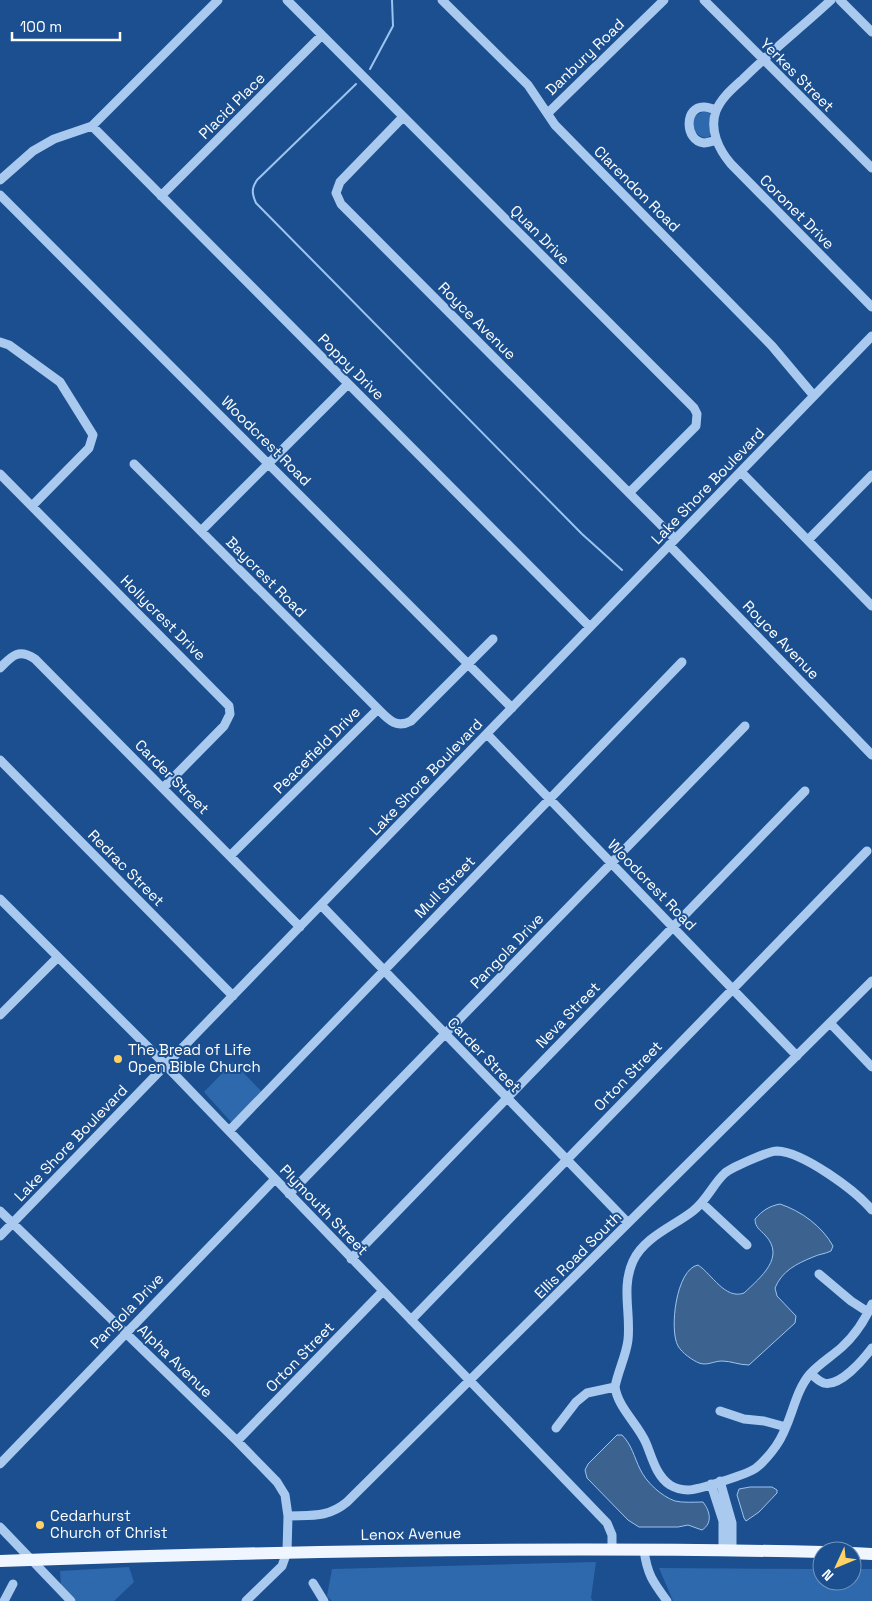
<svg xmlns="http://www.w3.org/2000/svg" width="872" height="1601" font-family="'Space Grotesk',sans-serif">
  <rect width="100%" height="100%" fill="#1b4f8f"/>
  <!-- green -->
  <path fill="#2e69ad" d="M706,110L710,112V136L706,138C693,135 691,126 695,116Z
    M233,1062L262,1092L232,1123L204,1092Z
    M596,1562L591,1598L593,1601H332L327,1596L332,1569Z
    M129,1567L134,1582L114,1601H76L61,1586L60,1571Z
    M659,1568L822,1569V1581H852V1569H872V1601H673Z"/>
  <!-- water -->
  <path fill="#3c6290" stroke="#9cc4f0" d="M780,1204C801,1211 822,1226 833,1246L831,1251C825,1254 819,1254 813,1257C796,1264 782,1271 775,1288L777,1296L796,1316L795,1323L749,1365C739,1365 731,1361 722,1361C714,1361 707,1366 699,1363C692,1360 682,1353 678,1346C669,1330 676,1269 698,1265C712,1274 725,1300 744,1293C761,1277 786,1257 765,1235C760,1230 755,1227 755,1219C762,1211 769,1206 780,1204Z
    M617,1435H622C632,1445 634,1457 640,1469C646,1482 661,1496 675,1501C683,1503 694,1502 703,1502C710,1511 713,1523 702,1530L688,1525L678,1527H639L628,1520L587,1478L585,1470L588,1464Z
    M750,1487H772L777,1490V1493L759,1512L746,1521L744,1518L737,1495L739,1489Z"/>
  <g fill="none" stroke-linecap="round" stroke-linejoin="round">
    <!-- stream -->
    <path stroke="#9cc4f0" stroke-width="2" d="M370,69L393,26L392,0
      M356,84L257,180C251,189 252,194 256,203L582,534L622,570"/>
    <!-- minor -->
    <path stroke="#a9c9ee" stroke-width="9" d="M287,0L694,408L697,414L696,426L629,493
      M442,0L528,85L555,125L772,346L814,396
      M704,0L872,168
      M831,0C802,27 771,51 743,79C733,88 721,98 716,111C709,130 719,150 731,164L872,307
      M840,0L872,32
      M548,113L664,0
      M403,117L340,182L336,193L341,204L675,539
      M92,126L590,627
      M716,140C713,141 707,143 704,143C684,141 684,105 705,107C708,107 713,109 716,110
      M0,180L33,151L54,139L92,126L218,0
      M0,195L512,708
      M161,196L322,35
      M0,342L9,345L60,382L93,435L89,448L32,506
      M134,464L378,709C388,719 396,729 411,721L493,639
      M741,472L872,606
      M0,474L229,706L230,714L224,726L163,788
      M201,531L348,384
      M808,540L872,475
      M669,545L872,755
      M0,668C12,656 18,648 35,659L300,927
      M487,734L797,1056
      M0,760L233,996
      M230,856L378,709
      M0,899L150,1049L607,1523L612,1535V1550
      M321,905L628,1223
      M0,1015L58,957
      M830,1023L872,1067
      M229,1131L682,662
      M289,1194L745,726
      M702,1203L747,1245
      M872,1210C855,1190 803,1152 777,1151C768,1151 731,1168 725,1173C713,1184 707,1200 693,1211C674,1226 644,1237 633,1261C621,1288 631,1312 628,1340C626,1356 618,1371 615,1387C618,1408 638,1424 646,1443C652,1457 656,1476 670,1485C675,1488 682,1490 688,1490C698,1490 748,1474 756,1468C764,1462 771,1453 776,1446C792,1424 793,1394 810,1374C819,1364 832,1356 842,1347C855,1335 865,1320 872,1304
      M0,1211L237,1441L277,1482L285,1495L288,1516L287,1552L282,1566L246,1601
      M0,1236L872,336
      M351,1259L805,791
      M819,1274L851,1301L868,1312
      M411,1320L867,851
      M811,1374C815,1377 819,1382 824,1383C840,1387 863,1360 872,1348
      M720,1411L744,1419L764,1421L786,1427
      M556,1428L576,1402L587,1393L615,1387
      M237,1441L383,1291
      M0,1464L275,1179
      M720,1481L732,1523V1550
      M711,1484L723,1521V1550
      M288,1516C311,1515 328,1518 347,1502L872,981
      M0,1527L71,1601
      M644,1550C647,1574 653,1582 667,1601
      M313,1583L324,1601
      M4,1601L13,1584"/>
    <!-- major -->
    <path stroke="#f0f6ff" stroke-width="12" d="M852,1553L872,1554
      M0,1561C274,1551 548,1546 822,1552"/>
  </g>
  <!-- markers -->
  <g fill="#ffd166" stroke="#1b4f8f" stroke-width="2">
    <circle cx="118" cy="1059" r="5"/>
    <circle cx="40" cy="1525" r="5"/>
  </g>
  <g text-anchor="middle" stroke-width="4" stroke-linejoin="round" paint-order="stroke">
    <!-- street labels -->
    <g font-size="15" fill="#fff" stroke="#1b4f8f">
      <text transform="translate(585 57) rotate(-44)" y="5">Danbury Road</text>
      <text transform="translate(797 75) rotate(45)" y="5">Yerkes Street</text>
      <text transform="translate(232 106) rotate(-45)" y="5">Placid Place</text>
      <text transform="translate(637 189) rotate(45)" y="5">Clarendon Road</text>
      <text transform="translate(797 212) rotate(45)" y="5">Coronet Drive</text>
      <text transform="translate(540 235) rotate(45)" y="5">Quan Drive</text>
      <text transform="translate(477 321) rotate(45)" y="5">Royce Avenue</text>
      <text transform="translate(351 367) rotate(45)" y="5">Poppy Drive</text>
      <text transform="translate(266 441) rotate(45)" y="5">Woodcrest Road</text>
      <text transform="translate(708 486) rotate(-46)" y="5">Lake Shore Boulevard</text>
      <text transform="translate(266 577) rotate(45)" y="5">Baycrest Road</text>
      <text transform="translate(163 618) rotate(45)" y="5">Hollycrest Drive</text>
      <text transform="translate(781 640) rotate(46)" y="5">Royce Avenue</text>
      <text transform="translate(317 750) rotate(-45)" y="5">Peacefield Drive</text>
      <text transform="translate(172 777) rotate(45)" y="5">Carder Street</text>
      <text transform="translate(426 777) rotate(-46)" y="5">Lake Shore Boulevard</text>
      <text transform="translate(126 868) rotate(45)" y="5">Redrac Street</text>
      <text transform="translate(652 885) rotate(46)" y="5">Woodcrest Road</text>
      <text transform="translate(445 887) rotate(-46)" y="5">Mull Street</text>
      <text transform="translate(507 951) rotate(-46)" y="5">Pangola Drive</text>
      <text transform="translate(568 1015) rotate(-46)" y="5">Neva Street</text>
      <text transform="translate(484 1055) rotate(46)" y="5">Carder Street</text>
      <text transform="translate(628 1076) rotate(-46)" y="5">Orton Street</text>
      <text transform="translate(71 1143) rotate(-46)" y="5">Lake Shore Boulevard</text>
      <text transform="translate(324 1210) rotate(46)" y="5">Plymouth Street</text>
      <text transform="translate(578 1255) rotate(-45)" y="5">Ellis Road South</text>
      <text transform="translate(127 1311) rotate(-46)" y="5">Pangola Drive</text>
      <text transform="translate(300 1357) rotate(-46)" y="5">Orton Street</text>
      <text transform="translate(175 1361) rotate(44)" y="5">Alpha Avenue</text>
      <text transform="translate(411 1534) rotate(-1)" y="5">Lenox Avenue</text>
    </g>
    <!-- poi labels -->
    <g font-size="15" fill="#fff" stroke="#1b4f8f" text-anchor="start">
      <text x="128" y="1055">The Bread of Life<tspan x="128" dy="17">Open Bible Church</tspan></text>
      <text x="50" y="1521">Cedarhurst<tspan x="50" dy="17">Church of Christ</tspan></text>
    </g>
  </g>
  <!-- north arrow -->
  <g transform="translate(837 1566) rotate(226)"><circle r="24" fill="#1b4f8f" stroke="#7695bc"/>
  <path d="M0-4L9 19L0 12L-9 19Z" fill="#ffd166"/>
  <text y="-8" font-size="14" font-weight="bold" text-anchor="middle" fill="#ffffff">N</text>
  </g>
  <!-- scale -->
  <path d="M12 32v8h108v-8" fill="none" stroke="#ffffff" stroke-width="2.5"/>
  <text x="20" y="32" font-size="15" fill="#ffffff" stroke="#1b4f8f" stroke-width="4" paint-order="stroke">100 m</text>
</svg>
